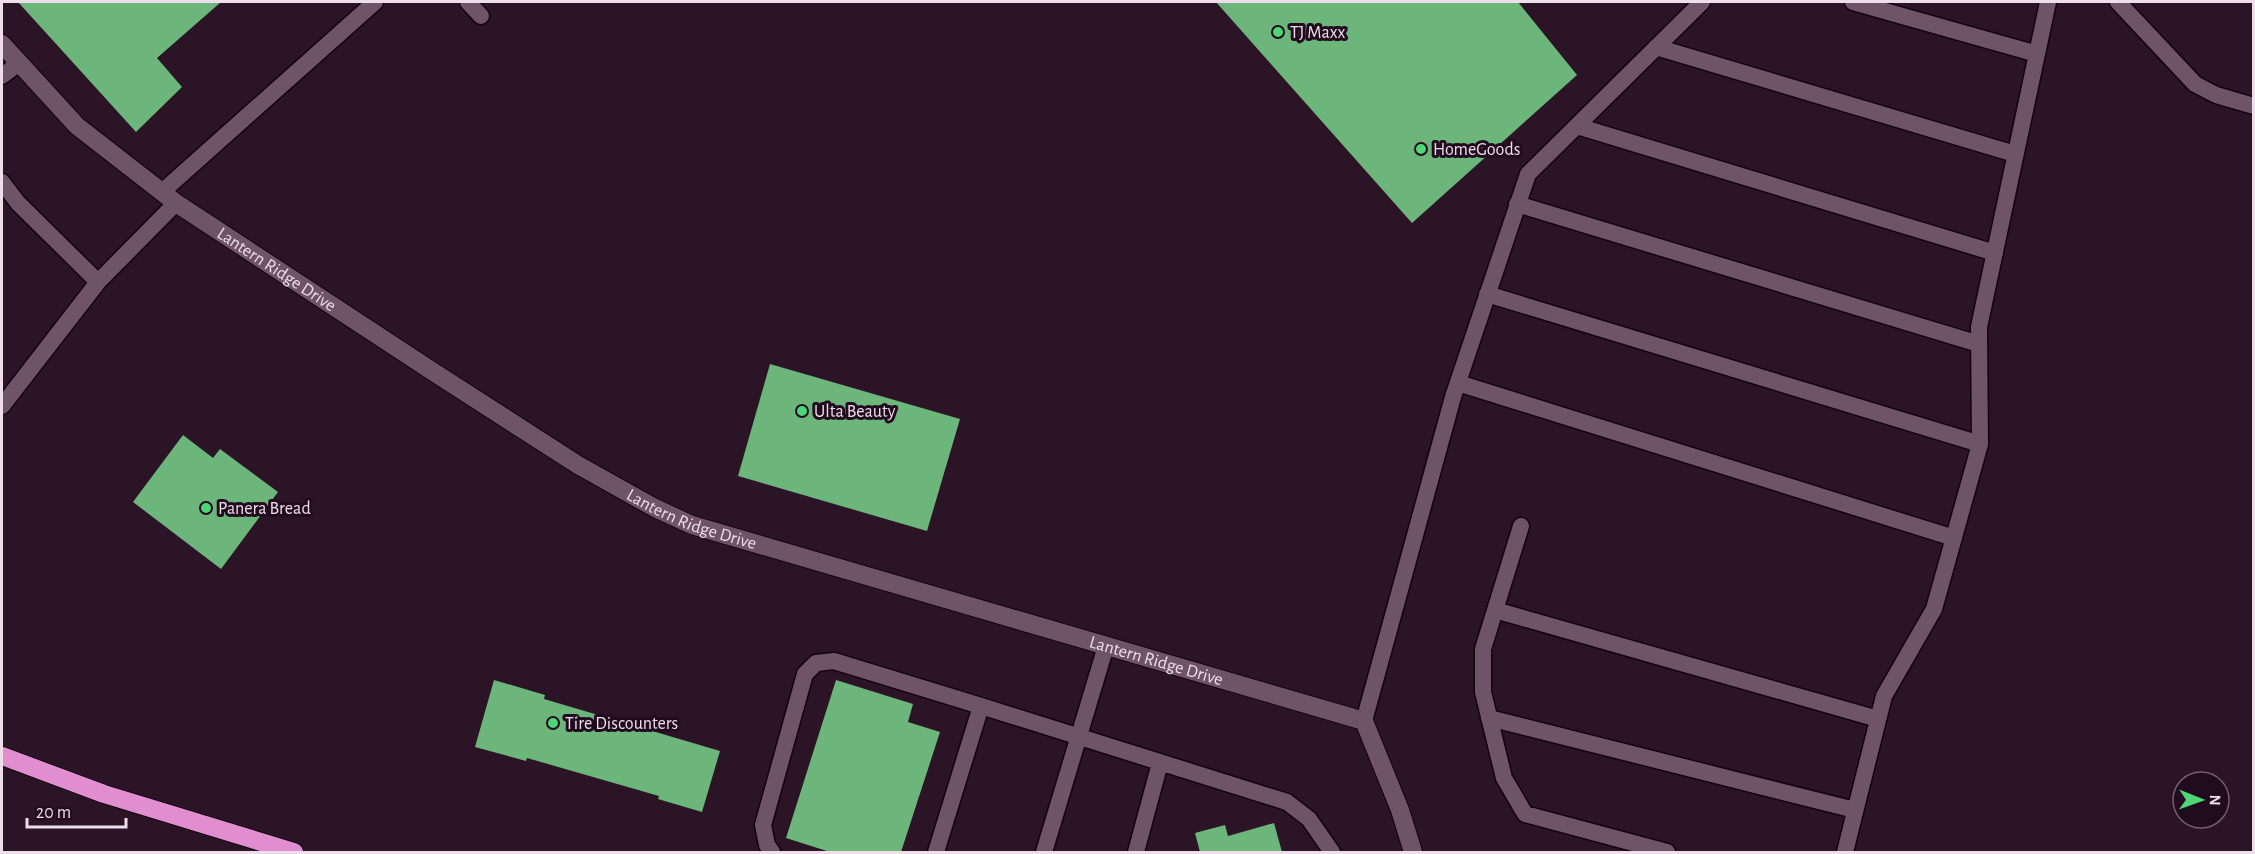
<svg xmlns="http://www.w3.org/2000/svg" width="2255" height="854" font-family="'Alegreya Sans',sans-serif">
  <rect width="100%" height="100%" fill="#2c1427"/>
  <!-- building -->
  <path fill="#6cb67c" d="M18,2H221L157,58L182,87L136,132Z
    M1216,2H1518L1577,75L1412,223Z
    M770,364L960,419L927,531L738,476Z
    M183,435L213,458L220,449L278,492L221,569L133,502Z
    M494,680L545,695L544,699L720,751L702,812L658,799L659,796L527,758L526,761L475,747Z
    M836,680L913,704L908,722L940,732L901,852H830L786,838Z
    M1274,823L1282,852H1200L1195,833L1225,825L1228,836Z"/>
  <g fill="none" stroke-linecap="round" stroke-linejoin="round">
    <!-- lane casing -->
    <g stroke="#130210" stroke-width="19">
      <path id="lane" d="M468,2L481,16
        M1853,2L2037,54
        M2118,2L2195,84L2216,95L2254,106
        M1656,47L2015,154
        M2,76L19,63
        M1577,126L1995,253
        M2,182L18,203L98,282
        M163,191L375,2
        M1517,204L1979,344
        M1487,294L1980,444
        M1458,383L1954,538
        M2,406L98,282L176,203
        M1521,526L1483,649V692L1504,778L1525,814L1667,852
        M1495,610L1878,719
        M1489,718L1855,810
        M1364,721L1453,397L1528,174L1702,2
        M772,852L767,845L763,825L805,674L816,663L834,661L981,706
        M936,852L981,706L1287,802L1309,819L1332,852
        M1044,852L1106,646
        M1136,852L1160,763
        M1845,852L1884,696L1934,609L1980,444L1979,327L2048,2"/>
    </g>
    <!-- street casing -->
    <g stroke="#130210" stroke-width="20">
      <g id="street">
        <path id="s1" d="M2,44L77,126L176,203L435,373L578,465L655,508L692,525L1364,721L1400,810L1413,852"/>
      </g>
    </g>
    <!-- highway casing -->
    <g stroke="#130210" stroke-width="20">
      <path id="highway" d="M2,756L104,794L294,852"/>
    </g>
    <!-- lane -->
    <use href="#lane" stroke="#6f5369" stroke-width="16"/>
    <!-- street -->
    <use href="#street" stroke="#6f5369" stroke-width="18"/>
    <!-- highway -->
    <use href="#highway" stroke="#e18ed1" stroke-width="18"/>
  </g>
  <!-- markers -->
  <g fill="#4ed676" stroke="#210b1e" stroke-width="2">
    <circle cx="1278" cy="32" r="6"/>
    <circle cx="1421" cy="149" r="6"/>
    <circle cx="802" cy="411" r="6"/>
    <circle cx="206" cy="508" r="6"/>
    <circle cx="553" cy="723" r="6"/>
  </g>
  <g text-anchor="middle" stroke-width="6" stroke-linejoin="round" paint-order="stroke">
    <!-- poi labels -->
    <g font-size="18" fill="#eedeea" stroke="#210b1e" text-anchor="start">
      <text x="1290" y="38">TJ Maxx</text>
      <text x="1433" y="155">HomeGoods</text>
      <text x="814" y="417">Ulta Beauty</text>
      <text x="218" y="514">Panera Bread</text>
      <text x="565" y="729">Tire Discounters</text>
    </g>
    <!-- street labels -->
    <g font-size="18" fill="#eedeea" stroke="#210b1e">
      <text dy="6" stroke="none"><textPath href="#s1" startOffset="357">Lantern Ridge Drive</textPath></text>
      <text dy="6" stroke="none"><textPath href="#s1" startOffset="843">Lantern Ridge Drive</textPath></text>
      <text dy="6" stroke="none"><textPath href="#s1" startOffset="1329">Lantern Ridge Drive</textPath></text>
    </g>
  </g>
  <!-- border -->
  <rect width="2255" height="854" fill="none" stroke="#eedeea" stroke-width="6"/>
  <!-- north arrow -->
  <g transform="translate(2201 800) rotate(91)"><circle r="28" fill="#210b1e" stroke="#735f70" stroke-width="1.5"/>
  <path d="M0-4.5L10 22L0 15L-10 22Z" fill="#4ed676"/>
  <text y="-9" font-size="16" font-weight="bold" text-anchor="middle" fill="#eedeea">N</text>
  </g>
  <!-- scale -->
  <path d="M27 818v9h99v-9" fill="none" stroke="#eedeea" stroke-width="3"/>
  <text x="36" y="818" font-size="18" fill="#eedeea" stroke="#210b1e" stroke-width="4.5" paint-order="stroke">20 m</text>
</svg>
